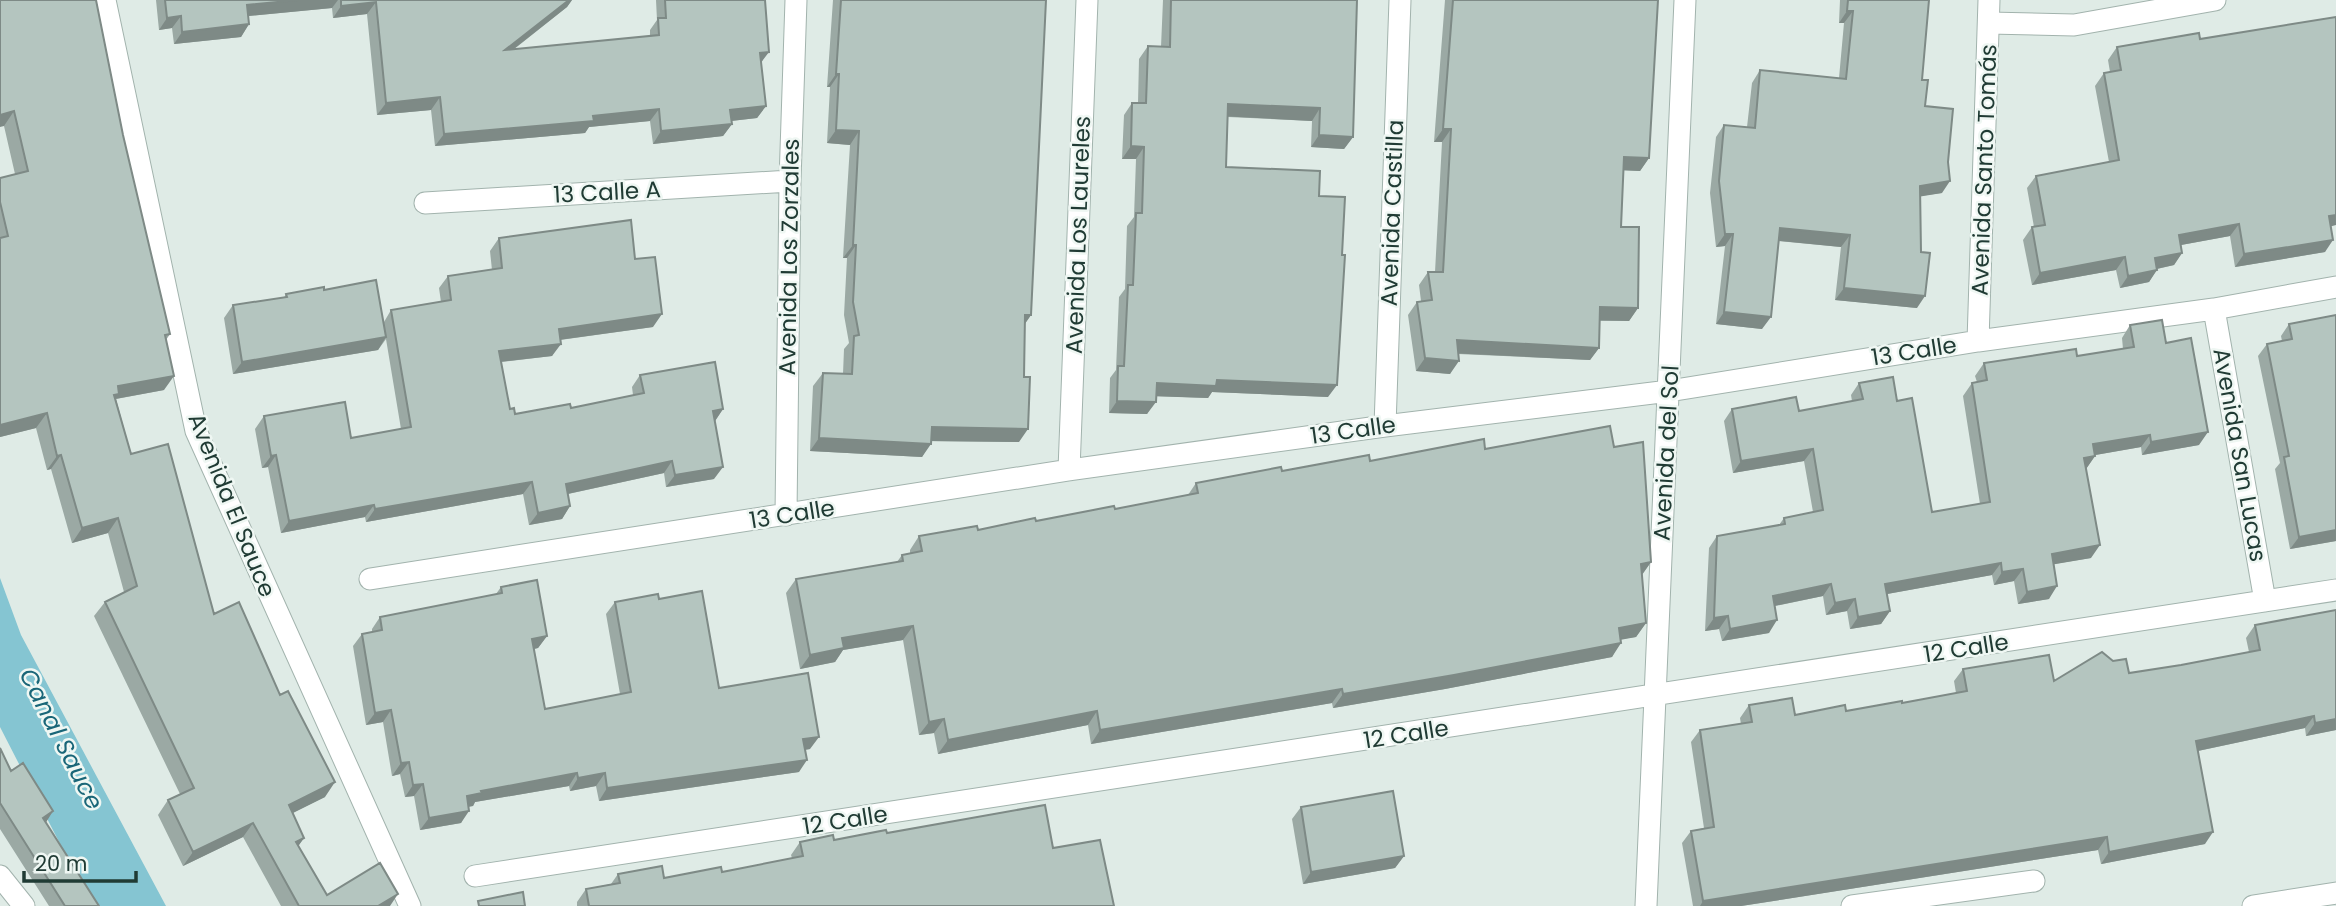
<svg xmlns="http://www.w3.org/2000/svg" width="2336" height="906" font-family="Poppins,sans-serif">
  <rect width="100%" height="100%" fill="#dfebe6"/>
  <!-- water -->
  <path fill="#85c5d2" d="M0,578L21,635L166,906H92L0,727Z"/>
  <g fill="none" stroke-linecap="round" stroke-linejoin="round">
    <!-- minor casing -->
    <g stroke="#a2b3ad" stroke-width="23">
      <path id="minor" d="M105,0L196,431L410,906
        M1989,23L2074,25L2215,0
        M425,203L790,181
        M2214,309L2265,601
        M1978,341L1989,0
        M1385,426L1400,0
        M1069,470L1087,0
        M786,515L790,181L796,0
        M370,579L1069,470L1385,426L1669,391L1978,341L2214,309L2336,287
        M0,876L24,906
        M475,876L2336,590
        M1646,906L1685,0
        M1852,906L2034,881
        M2253,906L2336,893"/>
    </g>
    <!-- minor -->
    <use href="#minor" stroke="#fff" stroke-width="21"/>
  </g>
  <!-- wall -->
  <path fill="#9ba9a4" d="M0,0L123,135L170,334L166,340L164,390L116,399L131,454L214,614L325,797L292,813L304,838L298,846L327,895L390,906H281L243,837L183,866L158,815L168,800L180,794L94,616L105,602L124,592L108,533L72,543L51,469L47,470L36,428L0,437V178L15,174L4,126Z
    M156,0H572L567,7L513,50L650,36V30L657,20L656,0H765L761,63L766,106L757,118L731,121L732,124L723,136L653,144L650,121L589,127L585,133L435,146L431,110L377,115L367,14L333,18L332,8L248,16L249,24L241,37L174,44L172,28L159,30Z
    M833,0H1046L1031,315L1024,325L1019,442L931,441L922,457L810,451L813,386L823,373L843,374L844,349L849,343L844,315L847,258H843L850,145L827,143L830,87H827Z
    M1163,0H1357L1353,137L1344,149L1311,147L1312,121L1228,117L1226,167L1319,196L1328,397L1212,392L1208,398L1156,396L1147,414L1109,413L1110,378L1116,370L1119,297L1125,289L1127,226L1134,217L1136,159H1122L1124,115L1132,103H1138L1139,59L1148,46L1161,47Z
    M1445,0H1658L1649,158L1640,171L1623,170L1621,227L1638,308L1629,321H1600L1599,348L1590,360L1458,354L1450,374L1416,371L1408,315L1417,302L1421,301L1419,285L1428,272H1435L1442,142H1434Z
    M1840,0H1929L1922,80L1925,106L1942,193L1920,196L1917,308L1835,300L1841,247L1778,241L1762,329L1716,324L1725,246L1716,247L1710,193L1716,137L1724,125L1747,127L1752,83L1760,70L1839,78L1844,23H1839Z
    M2200,39L2331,226L2325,252L2235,267L2230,236L2181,245L2182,253L2174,265L2157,269L2149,282L2120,288L2116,270L2032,285L2023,240L2032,227H2034L2027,188L2036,176L2109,162L2095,86L2104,73L2110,72L2108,60L2117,47Z
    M499,238L635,259L653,327L560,340L552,356L501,362L510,409L515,414L571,408L633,395L632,387L640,375L723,409L715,421L714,479L666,487L664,473L568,494L570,506L562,519L529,525L523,494L366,522L365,517L281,533L268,467L262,468L255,429L264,416L351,438L401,429L386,339L378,350L233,374L224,318L233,305L284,298L286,294L324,290L384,322L391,310L441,302L439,288L448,276L492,270L490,251Z
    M2289,324L2336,541L2290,549L2275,469L2280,463L2258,356L2267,344L2282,341L2281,336Z
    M2130,325L2166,343L2199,445L2142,455L2141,447L2095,455V456L2086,469L2091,558L2054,564L2049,599L2018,604L2014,581L1994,585L1992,575L1887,594L1890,611L1881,624L1850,629L1847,611L1826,615L1823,596L1775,606L1769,633L1722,641L1719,629L1705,631L1709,548L1717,536L1779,525L1784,518L1813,512L1804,461L1733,473L1724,421L1732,409L1799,411L1852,401L1851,395L1859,383L1897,401L1932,512L1980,504L1963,396L1972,383L1977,382L1975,376L1984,363L2077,356L2123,349L2122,338Z
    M1614,447L1651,562L1642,575L1646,623L1636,637L1621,639L1612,657L1445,689L1333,708L1332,703L1091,744L1088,725L938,754L934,733L919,735L903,640L843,650L835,662L800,669L786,593L796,579L897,562L902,555L910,553V550L919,536L978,530L1115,509L1188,495L1196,483L1282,471L1485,449Z
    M501,587L547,636L538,648L534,649L545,709L620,694L606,614L615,602L659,599L719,688L810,749L805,750L799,772L599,801L596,786L570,791L569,786L475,802L473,806L468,807L461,823L420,830L414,796L405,797L400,774L392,776L383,722L366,725L353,646L362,634L372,632V629L380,617L496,594Z
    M2255,625L2336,730L2306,736L2305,728L2198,751L2205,844L2101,864L2098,850L1741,906H1693L1682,843L1691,831L1704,828L1691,742L1700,730L1741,724L1740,718L1749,705L1795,715L1846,711L1902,703L1956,693L1954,681L1963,669L2054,681L2113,661L2129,673L2181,665L2249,652L2246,638Z
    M0,748L11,771L53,811L45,823L99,906H49L0,829Z
    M1301,807L1404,856L1395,868L1303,884L1292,819Z
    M887,833L1053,848L1114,906H577V902L586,889L611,884L618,874L664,878L722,872L792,858L791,855L800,842L834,840Z"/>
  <!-- shaded-wall -->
  <path fill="#7e8a86" d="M298,0H338L332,8L238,17L247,5Z
    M569,0H572L567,7L496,63L505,50Z
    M376,2L367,14L333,18L341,6Z
    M1847,11H1853L1844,23H1839Z
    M181,16L172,28L159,30L167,18Z
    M249,24L241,37L174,44L182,32Z
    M769,52L760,64V53Z
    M836,74H839L830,87H827Z
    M440,97L431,110L377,115L386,103Z
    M1228,104L1320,108L1312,121L1219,116Z
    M766,106L757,118L722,122L730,110Z
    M659,109L650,121L589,127L585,133L435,146L444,134L593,116Z
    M14,111L4,126L0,127V115Z
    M732,124L723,136L653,144L661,131Z
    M1443,129H1451L1442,142H1434Z
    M836,130L859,131L850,145L827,143Z
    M1319,135L1353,137L1344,149L1311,147Z
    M1131,146L1144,147L1136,159H1122Z
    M1624,157L1649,158L1640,171L1615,170Z
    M1950,181L1942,193L1911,198L1920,186Z
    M2336,215V225L2321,229L2329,216Z
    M2239,224L2230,236L2170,247L2179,235Z
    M1780,228L1850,235L1841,247L1771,240Z
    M1725,234H1733L1725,246L1716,247Z
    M2333,240L2325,252L2235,267L2244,254Z
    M853,245H856L847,258H843Z
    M2182,253L2174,265L2147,271L2155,258Z
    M2125,257L2116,270L2032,285L2040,273Z
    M2157,270L2149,282L2120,288L2128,276Z
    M1844,288L1925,296L1917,308L1835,300Z
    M1600,307L1638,308L1629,321L1591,320Z
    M1724,312L1771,317L1762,329L1716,324Z
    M662,314L653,327L551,341L559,329Z
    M1025,315H1031L1022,328Z
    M386,337L378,350L233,374L242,362Z
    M1457,340L1599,348L1590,360L1448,353Z
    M561,344L552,356L490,363L499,351Z
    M1425,358L1459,361L1450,374L1416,371Z
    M174,376L164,390L115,399L109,409L118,386Z
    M1217,380L1337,385L1328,397L1212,392L1208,398L1148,396L1157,383Z
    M1117,401L1156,402L1147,414L1109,413Z
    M723,409L715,421L713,411Z
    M47,413L36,428L0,437V425Z
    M932,427L1028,429L1019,442L923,441Z
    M2208,432L2199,445L2142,455L2151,442Z
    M2150,435L2141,447L2084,457L2093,444Z
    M819,438L931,444L922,457L810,451Z
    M1813,449L1804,461L1733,473L1741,461Z
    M61,455L51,469L47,470L57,456Z
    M276,455L268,467L262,468L271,456Z
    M2095,456L2086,469L2084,458Z
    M672,461L664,473L558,496L566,484Z
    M723,467L714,479L666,487L675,475Z
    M532,482L523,494L366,522L375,509Z
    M374,505L365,517L281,533L289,521Z
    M570,506L562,519L529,525L538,513Z
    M118,518L108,533L72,543L82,528Z
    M2336,530V541L2290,549L2299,537Z
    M2100,545L2091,558L2044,566L2052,554Z
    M1651,562L1641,576V564Z
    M2001,563L1992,575L1876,596L1885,584Z
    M2023,569L2014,581L1994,585L2002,572Z
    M1831,584L1823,596L1764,608L1773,596Z
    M2057,586L2049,599L2018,604L2027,592Z
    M1855,599L1847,611L1826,615L1835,603Z
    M1890,611L1881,624L1850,629L1858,617Z
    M1728,616L1719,629L1705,631L1714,618Z
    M1777,620L1769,633L1722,641L1730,629Z
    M1646,623L1636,637L1609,642L1619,628Z
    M913,626L903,640L843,650L835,662L800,669L810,655L842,638Z
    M547,636L538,648L524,651L532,639Z
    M1621,643L1612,657L1445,689L1333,708L1343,694Z
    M1342,689L1332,703L1091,744L1100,730Z
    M391,710L383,722L366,725L375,713Z
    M1097,711L1088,725L938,754L948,740Z
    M2314,716L2305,728L2188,753L2196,741Z
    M944,719L934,733L919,735L929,722Z
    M2336,719V730L2306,736L2315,723Z
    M819,737L810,749L795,751L803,739Z
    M807,760L799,772L599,801L607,788Z
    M409,762L400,774L392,776L401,763Z
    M577,773L569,786L475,802L473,806L458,808L467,796L481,791Z
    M605,773L596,786L570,791L578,778Z
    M335,782L325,797L279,820L289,805Z
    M423,784L414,796L405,797L413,785Z
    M53,811L45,824L43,818Z
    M469,811L461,823L420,830L429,818Z
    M253,823L243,837L183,866L193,852Z
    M2213,832L2205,844L2101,864L2109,852Z
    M2107,837L2098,850L1741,906H1700L1703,901Z
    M304,838L294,852L296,842Z
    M1404,856L1395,868L1303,884L1311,872Z
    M398,894L390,906H378Z"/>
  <!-- building -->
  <path fill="#b4c5bf" stroke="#7e8a86" stroke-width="2" d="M0,0H96L123,135L170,334L165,335L174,376L118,386L119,394L114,395L131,454L168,444L214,614L239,602L280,695L288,691L335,782L289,805L304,838L296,842L327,895L380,863L398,894L378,906H299L253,823L193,852L168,800L194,788L105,602L137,586L118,518L82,528L61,455L57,456L47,413L0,425V238L8,236L0,202V178L28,171L14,111L0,115Z
    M165,0H298L247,5L249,24L182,32L181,16L167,18Z
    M341,0H569L505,50L659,35L658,18H666L665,0H765L769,52L760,53L766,106L730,110L732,124L661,131L659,109L593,116L594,121L444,134L440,97L386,103L376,2L341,6Z
    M841,0H1046L1031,315H1025L1024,377H1030L1028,429L932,427L931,444L819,438L823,373L852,374L854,336L859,335L853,302L856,245H853L859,131L836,130L839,74H836Z
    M1171,0H1357L1353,137L1319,135L1320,108L1228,104L1226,167L1320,171L1319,196L1345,197L1342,255H1345L1337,385L1217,380L1216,386L1157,383L1156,402L1117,401L1118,366H1124L1128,285H1133L1136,213H1142L1144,147L1131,146L1132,103H1146L1148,46L1170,47Z
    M1453,0H1658L1649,158L1624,157L1621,227H1639L1638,308L1600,307L1599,348L1457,340L1459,361L1425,358L1417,302L1432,300L1428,272H1443L1451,129H1443Z
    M1848,0H1929L1922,80H1928L1925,106L1953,109L1948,162L1950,181L1920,186L1921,252L1930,253L1925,296L1844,288L1850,235L1780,228L1771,317L1724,312L1733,234H1725L1719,181L1724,125L1755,128L1760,70L1846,79L1853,11H1847Z
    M2336,17V215L2329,216L2333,240L2244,254L2239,224L2179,235L2182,253L2155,258L2157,270L2128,276L2125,257L2040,273L2032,227L2045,225L2036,176L2119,160L2104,73L2121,70L2117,47L2199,33L2200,39Z
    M631,220L635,259L655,257L662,314L559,329L561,344L499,351L510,409L514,408L515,414L570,404L571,408L644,393L640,375L715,362L723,409L713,411L723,467L675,475L672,461L566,484L570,506L538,513L532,482L375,509L374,505L289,521L276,455L271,456L264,416L345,402L351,438L411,427L391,310L451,300L448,276L502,268L499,238Z
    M376,280L386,337L242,362L233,305L287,297L286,294L324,287V290Z
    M2336,315V530L2299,537L2284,457L2289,456L2267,344L2292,339L2289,324Z
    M2162,320L2166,343L2191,338L2208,432L2151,442L2150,435L2093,444L2095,456L2084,458L2100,545L2052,554L2057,586L2027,592L2023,569L2002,572L2001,563L1885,584L1890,611L1858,617L1855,599L1835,603L1831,584L1773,596L1777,620L1730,629L1728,616L1714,618L1717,536L1785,524L1784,518L1823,510L1813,449L1741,461L1732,409L1796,397L1799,411L1863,399L1859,383L1893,377L1897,401L1912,398L1932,512L1990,502L1972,383L1987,380L1984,363L2076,349L2077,356L2134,347L2130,325Z
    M1610,426L1614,447L1643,442L1651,562L1641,564L1646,623L1619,628L1621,643L1454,675L1343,694L1342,689L1100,730L1097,711L948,740L944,719L929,722L913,626L842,638L844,648L810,655L796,579L903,561L902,555L922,551L919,536L977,526L978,530L1035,518L1036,521L1114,506L1115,509L1198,493L1196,483L1281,467L1282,471L1369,455L1370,461L1484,439L1485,449Z
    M537,580L547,636L532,639L545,709L631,692L615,602L658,594L659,599L702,591L719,688L808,673L819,737L803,739L807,760L607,788L605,773L578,778L577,773L481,791L482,793L467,796L469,811L429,818L423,784L413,785L409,762L401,763L391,710L375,713L362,634L382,630L380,617L502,593L501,587Z
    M2336,610V719L2315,723L2314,716L2196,741L2213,832L2109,852L2107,837L1703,901L1691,831L1714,827L1700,730L1752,722L1749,705L1792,698L1795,715L1845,705L1846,711L1902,701V703L1967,691L1963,669L2049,655L2054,681L2102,652L2113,661L2126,659L2129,673L2181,665L2260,650L2255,625Z
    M0,748L11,771L23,763L53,811L43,818L99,906H65L0,803Z
    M1393,791L1404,856L1311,872L1301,807Z
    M1045,805L1053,848L1100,840L1114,906H589L586,889L620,883L618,874L662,866L664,878L721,867L722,872L803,856L800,842L833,835L834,840L886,830L887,833Z
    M523,892L525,906H479L478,901Z"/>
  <g text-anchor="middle" stroke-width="5" stroke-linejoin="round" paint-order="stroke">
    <!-- street labels -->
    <g font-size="23" fill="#203b34" stroke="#eff7f3">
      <text transform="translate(1984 170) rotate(-88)" y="8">Avenida Santo Tomás</text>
      <text transform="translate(607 192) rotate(-3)" y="8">13 Calle A</text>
      <text transform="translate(1392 213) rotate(-88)" y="8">Avenida Castilla</text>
      <text transform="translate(1078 235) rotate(-88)" y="8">Avenida Los Laureles</text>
      <text transform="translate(789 257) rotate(-89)" y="8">Avenida Los Zorzales</text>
      <text transform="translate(1914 351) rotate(-9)" y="8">13 Calle</text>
      <text transform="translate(1353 430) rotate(-8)" y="8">13 Calle</text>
      <text transform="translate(1666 453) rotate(-87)" y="8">Avenida del Sol</text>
      <text transform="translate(2240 455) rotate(80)" y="8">Avenida San Lucas</text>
      <text transform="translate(232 505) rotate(68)" y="8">Avenida El Sauce</text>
      <text transform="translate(792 514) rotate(-9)" y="8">13 Calle</text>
      <text transform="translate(1966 648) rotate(-9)" y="8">12 Calle</text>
      <text transform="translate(1406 734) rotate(-9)" y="8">12 Calle</text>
      <text transform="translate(845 820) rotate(-9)" y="8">12 Calle</text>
    </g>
    <!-- water labels -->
    <g font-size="24" font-style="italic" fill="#196678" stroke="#eff7f3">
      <text transform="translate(61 739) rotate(63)" y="8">Canal Sauce</text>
    </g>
  </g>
  <!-- scale -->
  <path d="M24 871v10h112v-10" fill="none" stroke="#203b34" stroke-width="3.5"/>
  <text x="35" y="871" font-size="21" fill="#203b34" stroke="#eff7f3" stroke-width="5" paint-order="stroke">20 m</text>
</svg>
